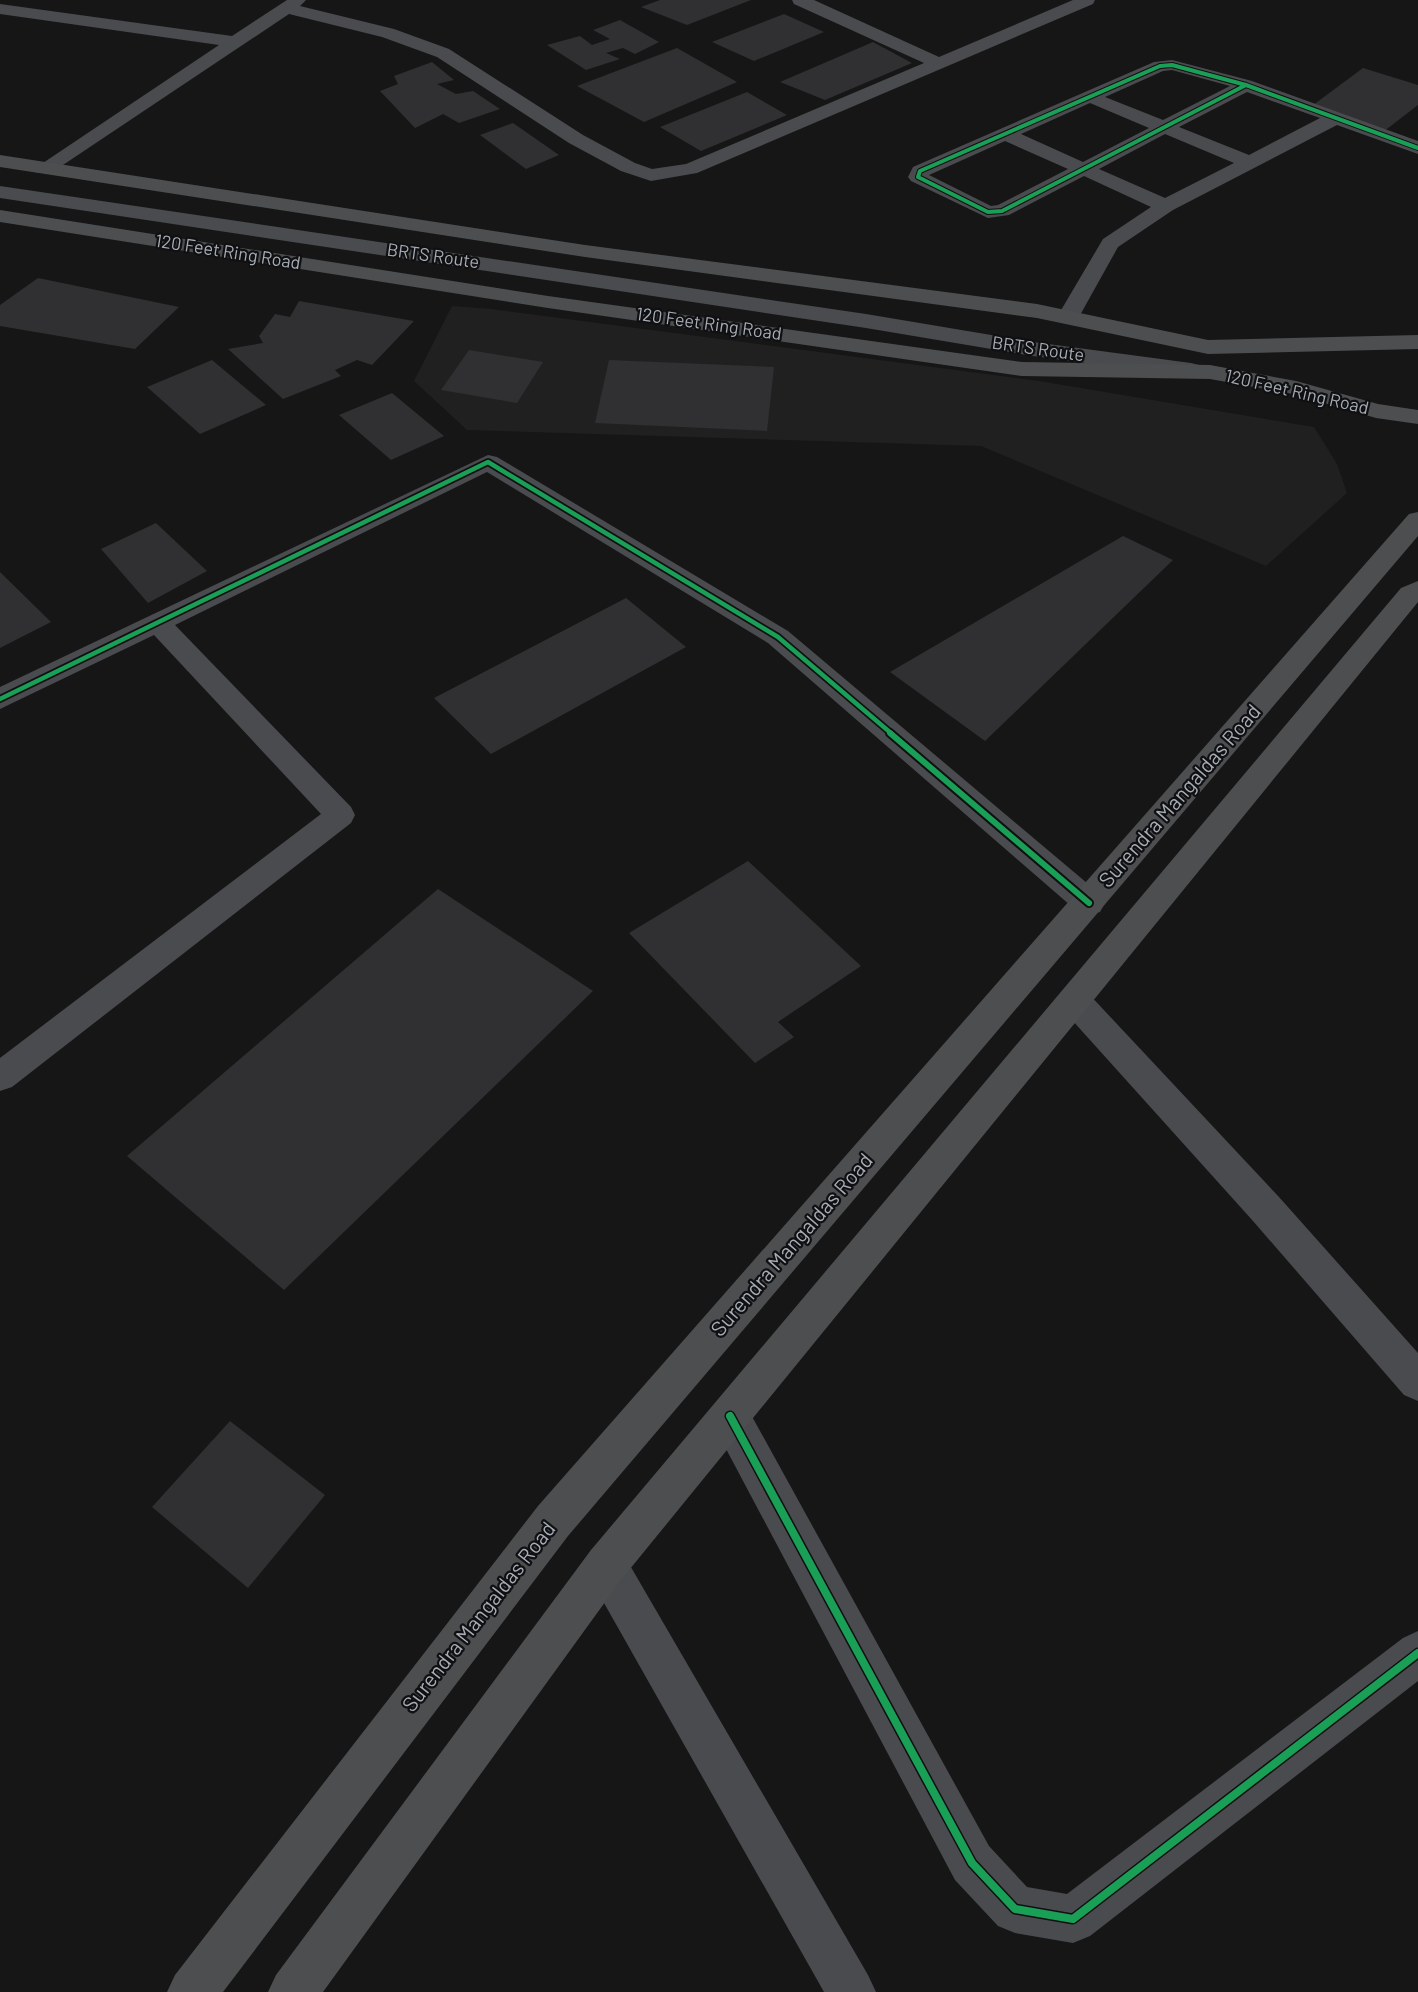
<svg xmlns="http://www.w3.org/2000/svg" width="1418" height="1992" font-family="Barlow,sans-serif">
  <rect width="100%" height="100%" fill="#161616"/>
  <!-- built -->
  <path fill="#202021" d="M452,306L491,309L1039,381L1314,427L1337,464L1347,493L1266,566L981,446L467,430L414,381Z"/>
  <!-- building -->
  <path fill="#303032" d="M660,0H751L687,25L641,7Z
    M784,14L824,32L754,61L712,42Z
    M620,20L659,42L635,54L623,48L606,53L620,59L586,70L547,45L580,36L592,45L610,39L593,30Z
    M873,42L912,63L825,100L780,82Z
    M677,48L737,82L644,122L577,86Z
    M432,62L454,80L437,84L456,94L473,91L500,109L459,123L443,114L415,128L380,91L398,84L394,76Z
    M1363,68L1418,85V105L1383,132L1309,108Z
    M747,92L787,115L701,151L660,127Z
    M513,123L559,155L526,169L480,135Z
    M38,278L179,307L135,349L0,326V305Z
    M299,301L414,321L372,365L357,360L335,370L341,376L283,399L228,349L263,343L259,336L275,314L290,317Z
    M469,350L543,362L517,403L441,390Z
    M212,360L266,405L200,434L147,387Z
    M609,360L774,367L767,431L595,423Z
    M392,393L444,436L391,460L339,415Z
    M156,523L207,571L148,603L101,549Z
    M1123,536L1173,560L985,741L890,672Z
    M0,572L51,622L0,648Z
    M626,598L686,647L491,754L434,698Z
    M748,861L861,966L778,1022L794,1037L755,1063L629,933Z
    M438,889L593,991L284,1290L127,1156Z
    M230,1421L325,1495L248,1588L152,1507Z"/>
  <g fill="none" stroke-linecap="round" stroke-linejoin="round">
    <!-- minor -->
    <path fill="#4a4b4e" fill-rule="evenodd" d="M287,0H306L300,6L394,29L449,49L583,135L635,163L652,169L686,164L924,63L794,4L792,0H814L939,57L1073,0H1095L1093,4L697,173L651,181L621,171L569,143L437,57L382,37L289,14L51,173H37L34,169L219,45L0,14V4L232,36Z
      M1172,60L1252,81L1418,141V154L1337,125L1173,210L1118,247L1079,317L1076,322H1060L1057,317L1103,239L1151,207L1084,176L1009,215L988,218L911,181L908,177L913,167L1154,62ZM1172,70L1230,86L1163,120L1105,97L1163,71ZM1247,92L1320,118L1249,155L1179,127ZM1090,103L1149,128L1083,162L1021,134ZM1165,134L1234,163L1165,198L1099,169ZM1005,141L1068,169L998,205L991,206L929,175Z
      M0,186L866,314L1033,342L1191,363L1199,365L1202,370L1199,375L1191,377L1033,356L866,328L0,198Z
      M488,455L497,457L788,631L1100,894L1105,903L1100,912L1089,915L1078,912L768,643L487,472L175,625L351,807L355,815L351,823L12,1087L0,1091V1058L321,814L154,635L0,709V687Z
      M1075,988L1087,992L1279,1197L1418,1353V1401L1404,1395L1253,1221L1063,1010L1058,1001L1063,992Z
      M730,1397L744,1402L989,1846L1027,1887L1067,1894L1403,1638L1418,1631V1681L1090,1936L1073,1943L1015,1933L998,1926L955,1880L716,1430L710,1416L716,1402Z
      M606,1544L621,1550L868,1975L876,1992H824L591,1580L585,1565L591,1550Z"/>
    <!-- major -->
    <path fill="#4c4e50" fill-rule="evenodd" d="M0,155L585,245L1037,304L1208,340L1418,335V349L1208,354L1037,318L585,257L0,167Z
      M0,210L548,296L1022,362L1210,365L1296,381L1378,404L1418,410V424L1376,418L1293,394L1210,379L1022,376L548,308L0,222Z
      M1418,512V536L568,1536L223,1992H167L175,1975L538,1506L1409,514Z
      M1418,581V602L621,1580L323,1992H268L276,1975L591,1550L1401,588Z"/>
    <!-- cycleway-far3 casing -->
    <g stroke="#101012" stroke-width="6">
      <path id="cycleway-far3" d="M1172,65L1246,85L1002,211L988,212L918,177L920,171L1160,66Z
        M1246,85L1418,148"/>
    </g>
    <!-- cycleway-far2 casing -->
    <g stroke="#101012" stroke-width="8">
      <path id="cycleway-far2" d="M0,699L488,462L778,637L892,734"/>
    </g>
    <!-- cycleway-far1 casing -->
    <g stroke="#101012" stroke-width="10">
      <path id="cycleway-far1" d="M890,733L1089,903"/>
    </g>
    <!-- cycleway casing -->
    <g stroke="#101012" stroke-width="11">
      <path id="cycleway" d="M730,1416L972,1863L1015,1909L1073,1919L1418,1653"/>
    </g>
    <!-- cycleway-far3 -->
    <use href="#cycleway-far3" stroke="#1a9f57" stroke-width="4"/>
    <!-- cycleway-far2 -->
    <use href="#cycleway-far2" stroke="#1a9f57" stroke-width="4.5"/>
    <!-- cycleway-far1 -->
    <use href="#cycleway-far1" stroke="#1a9f57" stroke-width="6"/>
    <!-- cycleway -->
    <use href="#cycleway" stroke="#1a9f57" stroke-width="8"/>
  </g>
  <g text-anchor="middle" stroke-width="4.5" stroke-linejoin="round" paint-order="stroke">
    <!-- far-street labels -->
    <g font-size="18" fill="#a7adb6" stroke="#101012">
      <text transform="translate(228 252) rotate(9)" y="6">120 Feet Ring Road</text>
      <text transform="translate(433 256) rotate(8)" y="6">BRTS Route</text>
      <text transform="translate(709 324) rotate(8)" y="6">120 Feet Ring Road</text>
      <text transform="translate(1038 349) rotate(8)" y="6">BRTS Route</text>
      <text transform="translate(1297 392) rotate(13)" y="6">120 Feet Ring Road</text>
    </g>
    <!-- street labels -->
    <g font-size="21" fill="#a7adb6" stroke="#101012">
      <text transform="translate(1180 796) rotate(-49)" y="7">Surendra Mangaldas Road</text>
      <text transform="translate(792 1245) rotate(-49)" y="7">Surendra Mangaldas Road</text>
      <text transform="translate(479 1617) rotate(-52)" y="7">Surendra Mangaldas Road</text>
    </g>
  </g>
</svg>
